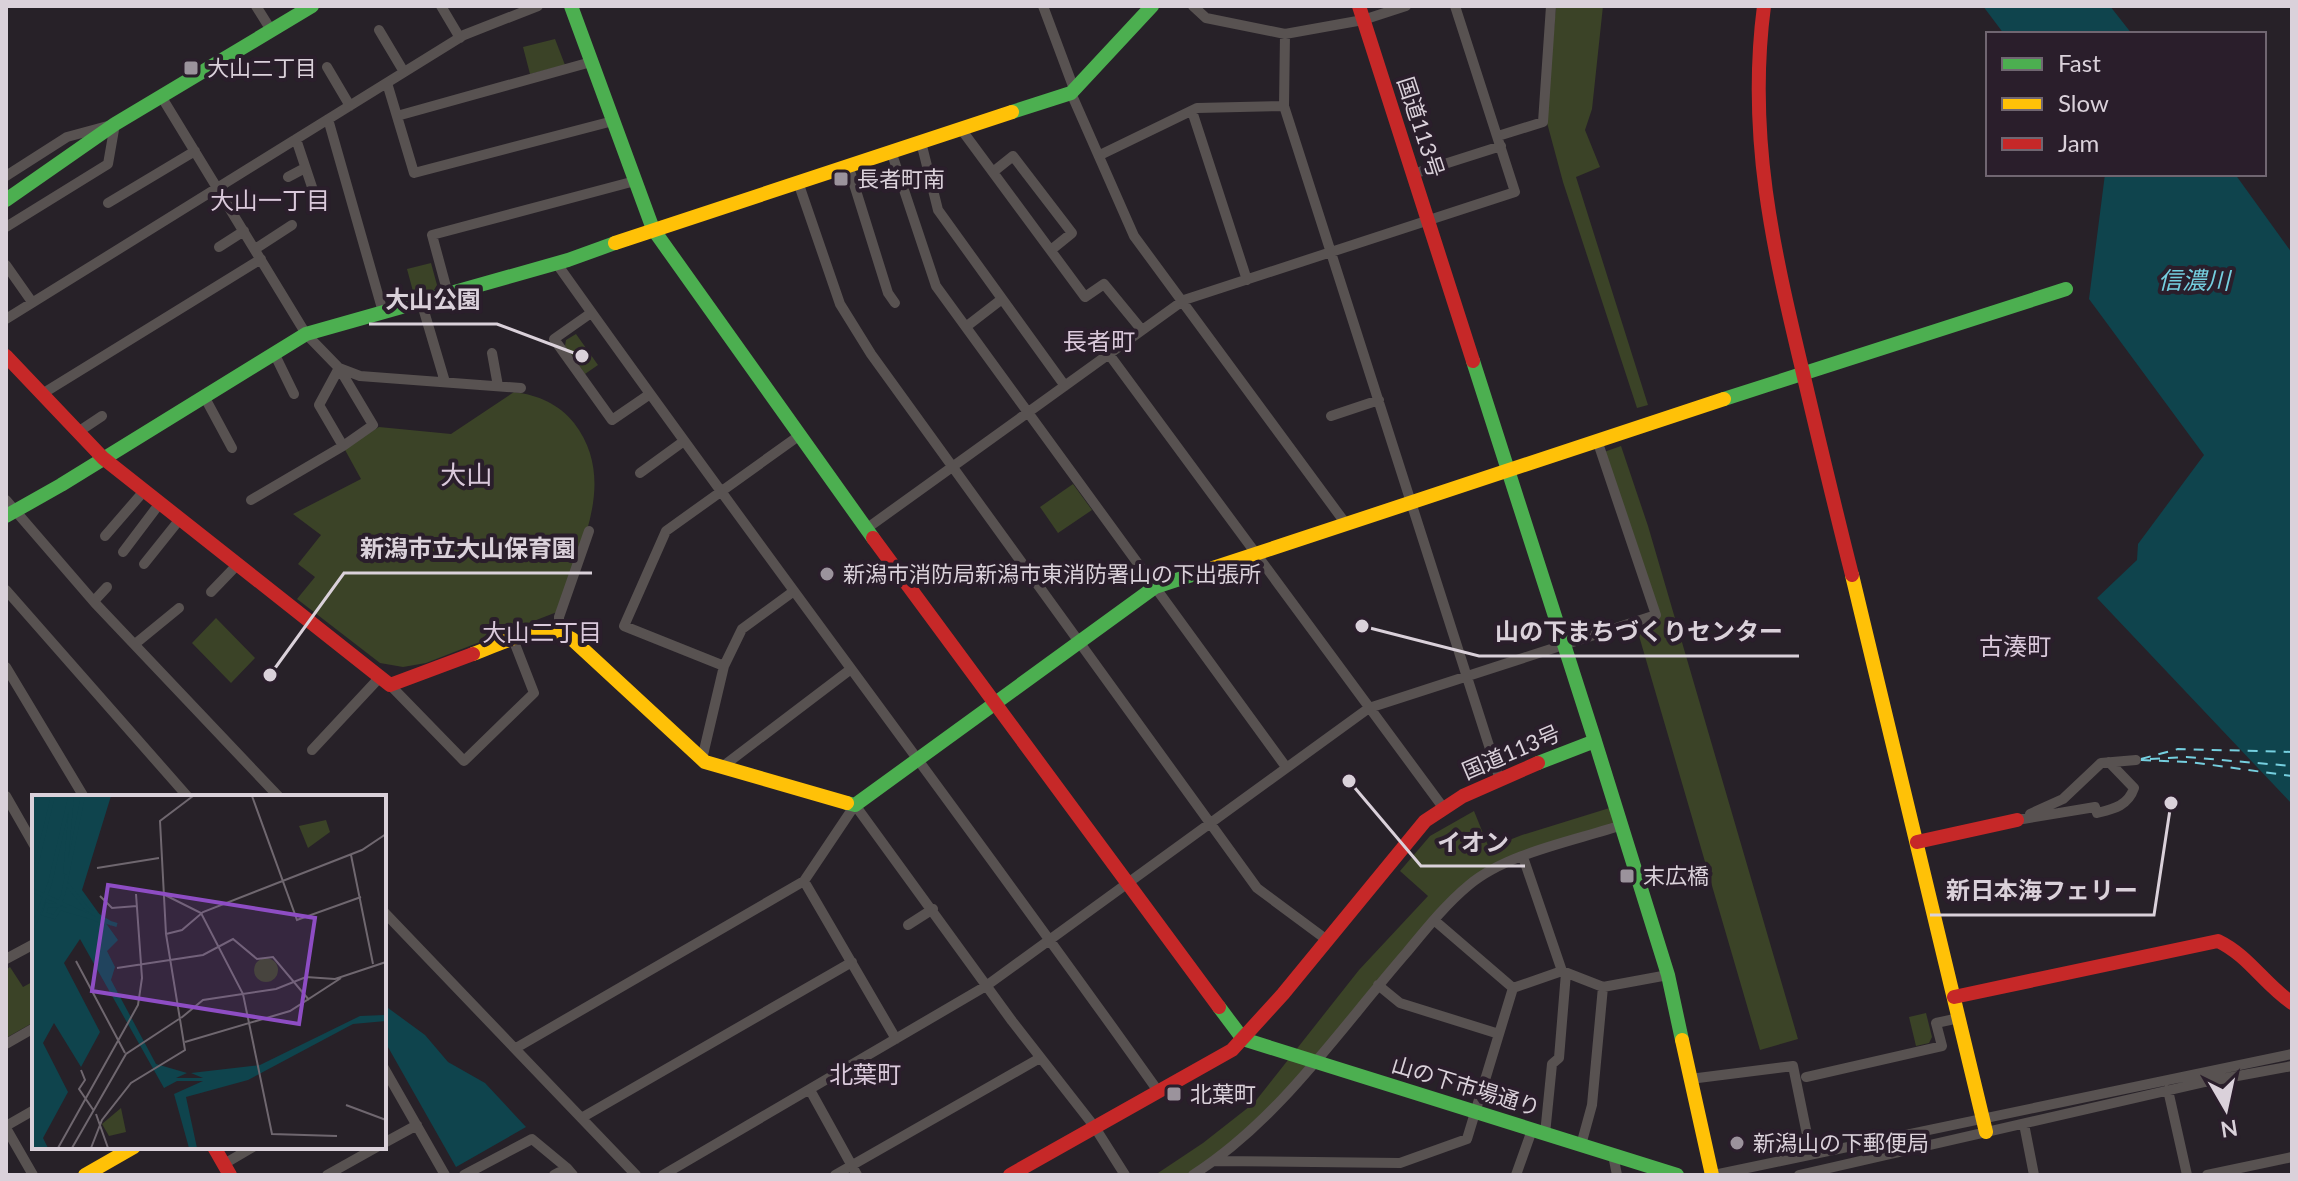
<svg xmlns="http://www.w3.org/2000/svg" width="2298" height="1181" font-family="Lato,'Noto Sans JP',sans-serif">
  <rect width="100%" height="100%" fill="#272128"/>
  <!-- green -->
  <path fill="#3b4327" d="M1556,6H1603L1592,109L1585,130L1600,167L1576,177L1648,405L1637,408L1563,182L1546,119Z
    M555,39L565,65L530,74L523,47Z
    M431,263L437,285L434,290L414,295L407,269Z
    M576,334L598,365L585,374L565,346L566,340Z
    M514,392C538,395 559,404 574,423C617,479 582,543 562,601L557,612L426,663L403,667L380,663L297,599L315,577L298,564L321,535L293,514L361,479L344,448L379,427L451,434Z
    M1621,446L1648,526L1798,1039L1760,1050L1637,629L1659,622L1604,452Z
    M1073,484L1092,510L1058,533L1040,507Z
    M216,618L255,658L231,683L192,643Z
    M1616,806L1622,825L1523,857L1469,885L1268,1115L1193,1175H1155L1203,1143L1254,1103L1359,970L1428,896L1400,871L1430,836L1474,811L1489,848L1522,835Z
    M10,967L23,987L34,981V1022L6,1038V970Z
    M1926,1013L1932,1037L1929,1043L1916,1046L1909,1017Z"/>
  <!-- water -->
  <path fill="#0f444d" d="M1983,6H2110L2132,34H2004Z
    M2105,174H2235L2292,253V804L2097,598L2137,560L2138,544L2204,455L2089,299Z
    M384,1005L425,1035L448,1062L485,1083L526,1127L456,1167L384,1040Z"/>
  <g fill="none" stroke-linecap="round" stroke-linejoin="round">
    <!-- ferry -->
    <path stroke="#75cfdf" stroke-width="2" stroke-dasharray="10 8" stroke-linecap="butt" d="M2141,759L2178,749L2292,752
      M2150,759L2186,757L2292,766
      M2141,760L2190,762L2292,776"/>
    <!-- street -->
    <path stroke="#585251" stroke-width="10" d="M256,6L271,30
      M441,6L460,38
      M1043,6L1074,89
      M1193,6L1206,18L1285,34L1363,20L1406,6
      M379,30L404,72
      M1285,34L1284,106L1500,780
      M327,67L350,106
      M387,83L414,173L613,121
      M1071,93L1134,236L1346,524
      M161,96L306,334L339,368L373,425L343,446L251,500
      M1192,111L1247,280
      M397,116L591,62
      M328,119L383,312
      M961,129L1085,297L1104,284L1141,329
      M1498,136L1543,122L1551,6
      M296,139L313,190
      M921,142L938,210L1065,386
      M891,151L936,286L1286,767
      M1100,155L1197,108L1284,106
      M848,165L888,293L895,303
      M993,172L1013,156L1072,233L1051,250
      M1413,174L1501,146
      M6,176L67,137L115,124L108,164L6,227
      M288,177L305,168
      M798,182L840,304L871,354L1257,888L1327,940
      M108,203L195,151
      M219,247L244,231
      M255,249L292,225
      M557,264C754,542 961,813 1158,1091
      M6,265L32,302
      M448,294L432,235L635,181
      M421,301L445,382
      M591,313L554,339L612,420L650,394
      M6,319L464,35L538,6
      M967,326L1002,299
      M274,353L294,394
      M492,353L498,386
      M1108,353L1442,806
      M42,394L261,259
      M204,396L232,448
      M1331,416L1379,400
      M78,432L102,416
      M343,446L319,405L339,368L360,376L521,388
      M640,473L684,441
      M6,500L95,603L279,797
      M866,529L1184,300L1515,192L1455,6
      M105,536L144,491
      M123,552L160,503
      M144,564L180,519
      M6,590L188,797
      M211,592L238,564
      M94,601L107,587
      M559,631V617L589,531
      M135,644L179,608
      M724,666L624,626L666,531L800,435
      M6,667L84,797
      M390,685L464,761L534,693L513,639
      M312,750L381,676
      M702,759L724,666L742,629L794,591
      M722,767L851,669
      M6,796L34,845
      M2030,814L2063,799L2101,763L2136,760
      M2017,820L2095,807L2097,813C2113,809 2128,806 2134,788L2109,762
      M1523,857L1562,971
      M804,881L896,1039
      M384,912L636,1175
      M1434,920L1513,988
      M908,925L933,909
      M6,959L34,944
      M1378,985L1400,1003L1499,1034
      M6,1044L34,1028
      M516,1048L804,881L855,805L1012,1021L1094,1126L1125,1175
      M384,1068L445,1175
      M1806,1077L1942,1046L1936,1023L1959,1018
      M1690,1079L1793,1066L1811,1154
      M810,1090L857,1175
      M2168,1090L2187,1175
      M583,1117L852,962
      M2024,1124L2034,1175
      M6,1126L34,1110
      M6,1128L33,1175
      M1545,1134L1552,1064L1559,1058L1566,973
      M384,1143L417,1125
      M1581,1145L1592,1105L1603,987
      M1613,1155L1617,1175
      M1214,1161L1400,1163L1467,1139L1513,988L1562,971L1603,987L1668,975
      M224,1164L253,1147
      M327,1175L377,1147
      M464,1175L532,1139L567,1168
      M554,1175L567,1168L573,1175
      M663,1175L986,986L1369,708L1656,615L1597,440
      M835,1175L1040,1058
      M1193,1175C1281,1118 1339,1030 1407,952C1426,929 1446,904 1469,885C1507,853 1574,841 1622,825
      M1516,1175L1532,1130
      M1714,1175L2292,1054
      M1799,1175L2205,1082L2292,1066
      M2207,1175L2292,1157"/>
    <!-- fast -->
    <path stroke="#4caf50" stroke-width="14" d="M571,6L653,229L873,538
      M1012,112L1071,93L1152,6
      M6,200L115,124L312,6
      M1473,361L1595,741L1538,763
      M1724,399L2066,289
      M6,516L61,485L306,334L568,260L615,243
      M1595,741L1668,975L1682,1040
      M847,803L855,805L1155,587L1207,570
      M1219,1007L1243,1039L1677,1175"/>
    <!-- slow -->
    <path stroke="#ffc107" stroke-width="14" d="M615,243L1012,112
      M1207,570L1724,399
      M1852,575L1986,1132
      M473,654C504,643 541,620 572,639L705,762L847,803
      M1682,1040L1712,1175
      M85,1175L134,1147"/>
    <!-- jam -->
    <path stroke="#c62828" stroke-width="14" d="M1359,6L1473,361
      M1764,6C1747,136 1773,248 1803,373C1819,441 1835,508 1852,575
      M6,356L103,458L390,685L473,654
      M873,538L1219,1007
      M1917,842L2017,820
      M1954,997L2218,941C2249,956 2263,983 2292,1003
      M214,1147L230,1175
      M1010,1175L1232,1050L1283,994L1425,821L1463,796L1538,763"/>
  </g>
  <!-- markers -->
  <g fill="#9b939c" stroke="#2a1e2b" stroke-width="3">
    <rect x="183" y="60" width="16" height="16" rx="4"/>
    <rect x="833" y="171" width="16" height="16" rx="4"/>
    <circle cx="827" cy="574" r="8"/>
    <rect x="1619" y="868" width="16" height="16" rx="4"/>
    <rect x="1166" y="1086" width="16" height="16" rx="4"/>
    <circle cx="1737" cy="1143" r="8"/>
  </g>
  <g text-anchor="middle" stroke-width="8" stroke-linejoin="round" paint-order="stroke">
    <!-- poi labels -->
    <g font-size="22" fill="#dad1da" stroke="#2a1e2b" text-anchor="start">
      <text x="207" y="76">大山二丁目</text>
      <text x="857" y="187">長者町南</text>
      <text x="843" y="582">新潟市消防局新潟市東消防署山の下出張所</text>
      <text x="1643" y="884">末広橋</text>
      <text x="1190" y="1102">北葉町</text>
      <text x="1753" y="1151">新潟山の下郵便局</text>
    </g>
    <!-- street labels -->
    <g font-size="22" fill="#dad1da" stroke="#2a1e2b">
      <text transform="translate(1421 127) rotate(72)" y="8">国道113号</text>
      <text transform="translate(1511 752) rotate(-23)" y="8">国道113号</text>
      <text transform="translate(1466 1086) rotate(17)" y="8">山の下市場通り</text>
    </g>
    <!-- neighbourhood labels -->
    <g font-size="24" fill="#dac9db" stroke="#2a1e2b">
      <text x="270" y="209">大山一丁目</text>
      <text x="1099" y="350">長者町</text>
      <text x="542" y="641">大山二丁目</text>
      <text x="2015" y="655">古湊町</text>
      <text x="865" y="1083">北葉町</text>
    </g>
    <!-- water labels -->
    <g font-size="24" font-style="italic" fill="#75cfdf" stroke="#2a1e2b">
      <text x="2194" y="289">信濃川</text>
    </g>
    <!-- quarter labels -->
    <g font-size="26" fill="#dac9db" stroke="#2a1e2b">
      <text x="466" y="484">大山</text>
    </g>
  </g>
  <!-- overview -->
  <g transform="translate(32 795)">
    <rect width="354" height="354" fill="#272128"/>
    <path d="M294,25L298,37L276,53L267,31ZM222 175a12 12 0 1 1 24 0a12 12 0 1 1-24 0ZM89,313L94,337L77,341L70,329Z" fill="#3b4327"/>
    <path d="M0,1H79L50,95L86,145L75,156L83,172L79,185L124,269L155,278L144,283H171L159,278L228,270L328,221L353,220L354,226L321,229L216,285L154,302L165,353H157L142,299L171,286H145L132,293L48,144L32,168L68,237L49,272L22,228L11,248L36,297L11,343L16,353H0Z" fill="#0f444d"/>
    <path fill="none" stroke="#0f444d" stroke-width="4" d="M51,1L31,100L26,111L15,110L12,119L22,122L28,113L85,130M33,79L40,1M0,87L21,1M35,89L55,114L80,129M0,95L68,126M0,135L18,88L38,2"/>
    <path fill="none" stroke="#6f676f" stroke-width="2" d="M220,1L265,125L329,102M319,60L341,169M65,73L127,63M129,98L169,118L211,199L240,339L305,341M68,101L80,113L105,111M134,139L128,26L161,1M44,166L93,258M85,173L171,160L201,144L225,164L241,162L277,205M149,223L171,205L244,194L274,182L303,184L354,167M153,247L258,216L309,183M49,275L53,285L47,294L62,316M314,310L354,325M64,319L76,353M26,353L106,210L110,183L104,99M40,353L94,259L147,224M59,353L70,325L99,288L153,255L134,139L150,135L171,117L330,55L354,39"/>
    <path fill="#8e4dc4" fill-opacity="0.15" stroke="#8e4dc4" stroke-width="4" d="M76,90L283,123L267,229L60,196Z"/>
    <rect width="354" height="354" fill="none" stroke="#dad1da" stroke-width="4"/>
  </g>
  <!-- callouts -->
  <path fill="none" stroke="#dad1da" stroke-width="3" d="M582 356L497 324H369M270 675L344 573H592M1362 626L1479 656H1799M1349 781L1421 866H1525M2171 803L2154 915H1930"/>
  <g fill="#dad1da" stroke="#2a1e2b" stroke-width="3">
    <circle cx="582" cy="356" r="8"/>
    <circle cx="270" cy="675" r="8"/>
    <circle cx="1362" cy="626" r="8"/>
    <circle cx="1349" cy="781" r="8"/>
    <circle cx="2171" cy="803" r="8"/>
  </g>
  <g font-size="24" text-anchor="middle" font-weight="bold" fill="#dad1da" stroke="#2a1e2b" stroke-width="8" stroke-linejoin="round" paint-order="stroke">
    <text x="433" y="308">大山公園</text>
    <text x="468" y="557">新潟市立大山保育園</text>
    <text x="1639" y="640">山の下まちづくりセンター</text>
    <text x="1473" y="851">イオン</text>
    <text x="2042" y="899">新日本海フェリー</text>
  </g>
  <!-- border -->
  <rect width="2298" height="1181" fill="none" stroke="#dad1da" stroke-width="16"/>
  <!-- legend -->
  <rect x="1986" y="32" width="280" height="144" fill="#2a1e2b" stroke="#706671" stroke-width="2"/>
  <rect x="2002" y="58" width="40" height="12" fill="#4caf50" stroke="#706671" stroke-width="2"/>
  <text x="2058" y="72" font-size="24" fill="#dad1da">Fast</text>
  <rect x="2002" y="98" width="40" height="12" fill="#ffc107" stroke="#706671" stroke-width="2"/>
  <text x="2058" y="112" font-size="24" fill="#dad1da">Slow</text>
  <rect x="2002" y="138" width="40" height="12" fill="#c62828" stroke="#706671" stroke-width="2"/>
  <text x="2058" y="152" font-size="24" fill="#dad1da">Jam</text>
  <!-- north arrow -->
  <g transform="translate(2226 1109) rotate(171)" stroke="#2a1e2b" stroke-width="6" paint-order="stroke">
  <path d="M0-6L14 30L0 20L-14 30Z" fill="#dad1da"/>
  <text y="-12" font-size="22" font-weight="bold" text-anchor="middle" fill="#dad1da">N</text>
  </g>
</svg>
